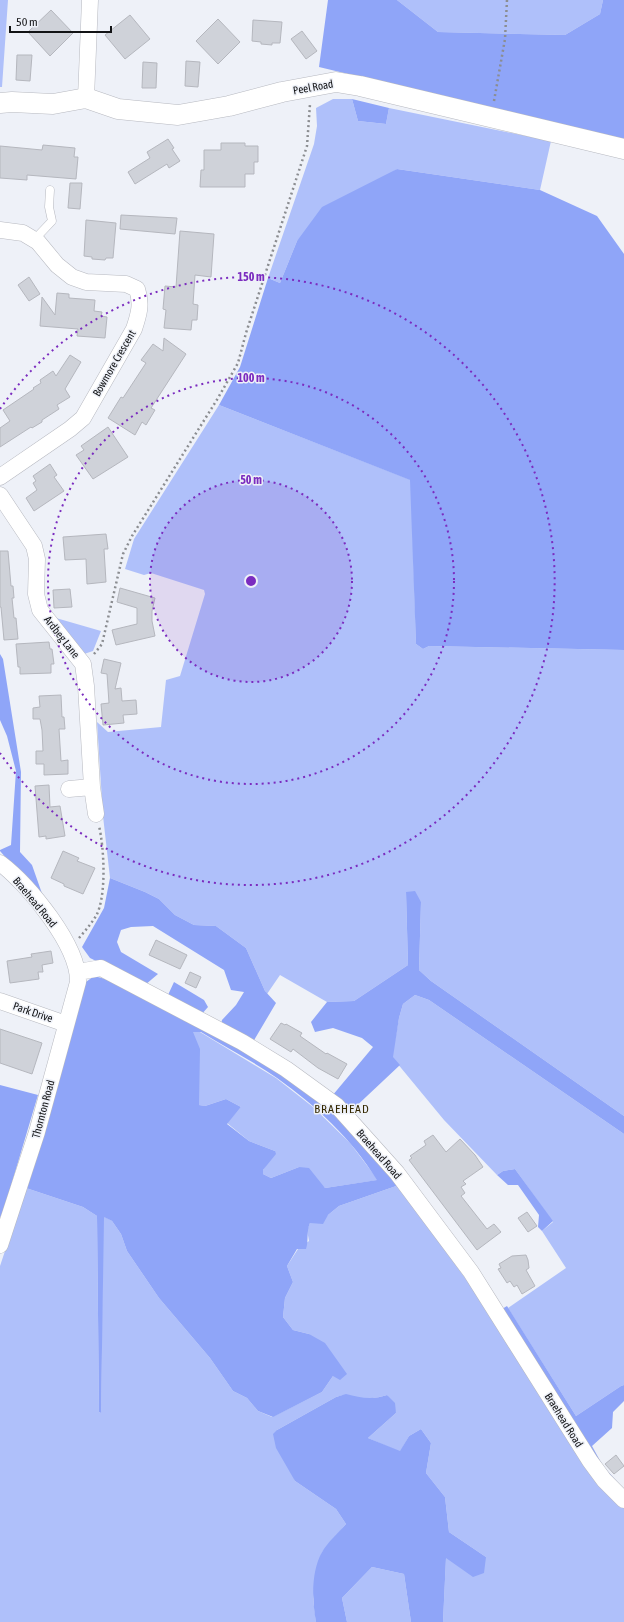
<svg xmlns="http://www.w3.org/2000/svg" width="624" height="1622" font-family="'Asap Condensed',sans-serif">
  <rect width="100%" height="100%" fill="#eef1f8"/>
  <!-- green -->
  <path fill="#afc0fa" d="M0,0H8L2,87H0Z
    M397,0H603L600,14L565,35L438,32Z
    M333,99H352L358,121L386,124L389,108L551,141L540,190L397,169L297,241L280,283L268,278L314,144L317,126L316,108Z
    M219,405L411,480L416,644L423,649L429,646L624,650V1116L431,981L419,970L421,902L406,892L408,965L354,1001L327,1002L280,975L267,994L265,991L246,948L216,926L194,925L175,915L159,899L145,892L110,878L103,816L97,722L108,732L161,727L166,680L180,676L205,594L204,590L151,573L144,575L125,569L134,539Z
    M56,618L101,631L93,651L84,654Z
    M415,995L429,1000L624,1134V1385L621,1386L576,1416L508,1308L566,1268L542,1231L553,1222L515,1169L503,1171L497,1175L444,1120L392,1057L399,1018L403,1004Z
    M192,1032H200L276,1078L313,1107L350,1143L378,1180L325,1188L299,1167L271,1178L263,1174V1170L275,1151L249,1141L227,1123L241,1107L226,1099L205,1106L198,1105V1078Z
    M399,1185L433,1234L474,1290L624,1507V1622H443L446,1557H486L449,1532L445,1497L426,1473L431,1443L421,1429L409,1436L400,1452L368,1438L396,1413L387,1395C378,1398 367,1399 358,1398C348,1396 346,1394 336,1397L277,1430L295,1481L336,1509L346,1524L322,1552L313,1599L316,1622H0V1266L26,1188L83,1207L97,1216L99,1412L101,1413L103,1216L112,1221L121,1234L127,1251L159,1298L210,1358L233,1391L247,1398L258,1411L272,1417L322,1392L333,1376L309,1334L293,1330L283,1317L285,1298L293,1282L287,1266L298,1249L309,1241L307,1230L310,1223L328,1215L339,1206Z
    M372,1567L404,1574L411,1622H347L342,1598Z"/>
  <!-- forest -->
  <path fill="#8fa5f8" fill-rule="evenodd" d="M328,0H397L438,32L565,35L600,14L603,0H624V140L319,67Z
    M352,99L389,108L386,124L358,121Z
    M397,169L540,190L597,216L624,254V650L429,646L423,649L416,644L410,480L219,405L240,367L268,278L280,283L297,241L322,207Z
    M0,654L3,659L21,772L20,852L32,865L45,902L0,851V850L11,845L16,771L7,736L0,720Z
    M110,878L145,892L159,899L175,915L194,925L216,926L246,948L265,991L276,1003L253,1042L221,1025L222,1020L236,1005L244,992L231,990L224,970L153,926L131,927L121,930L117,942L121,952L158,974L145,985L90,958L82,947L104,908Z
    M415,891L421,902L419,970L431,981L624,1116V1134L429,1000L415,995L403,1004L399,1018L393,1057L400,1065L350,1112L332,1096L373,1047L362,1038L333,1028L315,1032L311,1022L327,1002L354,1001L408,965L406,892Z
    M94,976L113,981L217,1032L335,1110L399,1185L339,1206L328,1215L323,1224L310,1223C306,1232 309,1240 306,1249H297L287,1266L293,1282L285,1298L283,1317L293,1330L309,1334L325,1343L347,1374L340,1380L333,1376L322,1392L273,1417L258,1411L247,1398L233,1391L210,1358L159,1298L127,1251L121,1234L112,1221L104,1217L101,1413L99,1412L97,1216L83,1207L26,1188L86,982ZM193,1032H201C226,1048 253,1061 277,1078C315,1105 352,1139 377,1180L325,1188L309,1168L299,1167L271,1178L263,1174V1170L276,1154L275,1151L249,1141L227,1124L241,1107L226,1099L205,1106L199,1105L200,1049Z
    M174,982L204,1000L208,1007L201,1015L168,995Z
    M0,1085L38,1095L5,1206L0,1218Z
    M515,1169L553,1221L542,1231L538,1227L539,1215L518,1185H508L497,1175L503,1171Z
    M507,1306L576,1416L621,1386L624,1385V1401L613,1412L612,1428L592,1446L603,1466L620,1485L617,1488L601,1470L502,1309Z
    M346,1394C360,1398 373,1400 387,1395L395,1403L396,1413L368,1438L400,1451L409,1436L421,1429L431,1443L426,1473L445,1497L449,1532L486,1557L484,1573L473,1577L446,1558L443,1622H411L404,1574L372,1567L342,1598L347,1622H316C312,1600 311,1572 322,1552C328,1542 338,1533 346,1524L336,1509L295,1481L276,1448L273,1434L277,1430L336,1397Z"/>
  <!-- building -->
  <path fill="#cfd2d9" stroke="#b5b7be" d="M51,10L73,33L50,56L28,32Z
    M130,15L150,39L125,59L105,35Z
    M218,19L240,42L218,64L196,41Z
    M253,20L282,22L280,43H272V45L261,44V42L252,41Z
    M302,31L317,51L306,59L291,39Z
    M17,55H32L30,81L16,80Z
    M186,61L200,62L198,87L185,86Z
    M143,62L157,63L156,88H142Z
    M168,139L174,148L172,149L180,161L169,168L167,164L135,184L128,172L150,158L147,152Z
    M221,143H245V146H258V162H254V174H245V187H200L201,170H204V150H221Z
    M43,145L75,148L74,157H78L76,179L27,175V180L0,178V146L42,150Z
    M70,183H82L80,209L68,208Z
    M121,215L177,218L175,234L120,229Z
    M86,220L116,223L113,258H106L105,260L92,259V257L84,256Z
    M180,231L214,234L211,277L195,275L193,304L198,305L197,320H192L191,330L164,328L166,310L163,309L165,286L176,287Z
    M29,277L40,294L29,301L18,285Z
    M57,293L69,294V298L95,300L94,311L102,312L101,316L107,317L105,338L77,336L78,329L40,326L42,297L55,315Z
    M164,338L186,354L151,408L155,410L146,425L142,422L135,435L108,418L121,397L123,398L146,363L141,360L153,344L163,351Z
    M70,355L81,362L65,389L70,397L57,405L59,409L42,420V422L32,428L31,427L0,447V428L10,421L3,410L34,389L33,388L41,383L40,380L53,371L56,376Z
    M108,427L128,457L93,479L76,455L84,450L81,446Z
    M50,464L57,475L54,477L64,491L34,511L26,498L37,490L33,483L36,481L33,476Z
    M106,534L108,549H104L106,582L87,584L86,559L65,560L63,537Z
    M0,551H8L11,586H13L14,598H12L14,618H16L18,639L4,640L1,607H0Z
    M120,588L155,598L152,611V621L155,636L116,645L112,630L137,624V608L117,602Z
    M70,589L72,607L54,608L53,590Z
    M49,642L50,649H52L54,664H51V673L20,674V667H18L16,644Z
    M104,659L121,663L115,689L121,688L122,701L136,700L137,714L123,715L124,723L103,725L101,704L109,703L107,674L101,673Z
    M61,695L62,717H64L65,729H59L61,761L68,760V774L44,775V764H36V751H43L42,730L40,719H33V708L40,707L39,696Z
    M49,785L50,807L60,806L65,836L46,839V836L39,837L35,786Z
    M63,851L79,858L77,861L95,868L83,894L64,886V884L51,878Z
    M156,940L187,955L180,969L149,955Z
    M51,951L53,963L42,965L43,972H38L39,979L10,983L7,961L32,957L31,954Z
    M190,972L201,977L196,988L185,983Z
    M281,1023L285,1025L286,1024L302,1033L300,1036L326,1054L327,1053L347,1064L338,1079L318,1068L293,1049L291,1052L270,1039Z
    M0,1029L42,1043L32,1074L0,1063Z
    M433,1135L446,1152L460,1139L475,1155L483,1167L463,1181L466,1184L461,1187L465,1193L461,1196L487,1229L494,1224L501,1232L477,1250L409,1160L412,1158L410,1156L426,1145L424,1141Z
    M527,1212L537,1226L528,1232L518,1218Z
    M526,1255L528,1260L529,1268L526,1270L535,1286L522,1294L517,1285L514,1287L510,1281L507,1283L498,1269L501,1268L499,1264L512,1256Z
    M616,1455L624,1466L614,1474L605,1464Z"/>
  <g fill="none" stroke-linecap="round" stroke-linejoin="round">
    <!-- service casing -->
    <g stroke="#b7b9c0" stroke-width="9">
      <path id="service" d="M34,240L52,221L49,207L50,190"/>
    </g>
    <!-- minor casing -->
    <g stroke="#b7b9c0" stroke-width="17">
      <path id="minor" d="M86,98L90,0
        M0,230L23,233L38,242L57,265L72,277L86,282L126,284L137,289C142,304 139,314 134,329L83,418L70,429L0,477
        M0,495L34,546L37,559L36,594L40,610L83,664L86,686L92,787L96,814
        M69,789L92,787
        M0,863C29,885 79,946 78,982L37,1132L0,1245
        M78,972L101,968L242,1042L286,1069L337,1106L397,1173L471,1272L590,1461L604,1480L624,1500
        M0,1001L66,1024"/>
    </g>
    <!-- tertiary casing -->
    <g stroke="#b7b9c0" stroke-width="21">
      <path id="tertiary" d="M0,103L12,102L53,104L86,98L118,109L178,115L229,106L282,92L336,82L360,86L624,149"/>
    </g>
    <!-- path -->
    <path stroke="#8b8d91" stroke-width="2.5" stroke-dasharray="2 3" stroke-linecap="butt" d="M494,101L505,39L507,0
      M94,654L102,644L123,554L132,536L218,398L238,363L246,333L307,146L310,104
      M79,938C85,931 91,924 96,916C107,896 104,847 99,826"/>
    <!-- service -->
    <use href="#service" stroke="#fff" stroke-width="8"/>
    <!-- minor -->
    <use href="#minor" stroke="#fff" stroke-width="16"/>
    <!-- tertiary -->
    <use href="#tertiary" stroke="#fff" stroke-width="20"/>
  </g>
  <!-- distance rings -->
  <circle cx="251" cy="581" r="101" fill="#7b2cbf" fill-opacity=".12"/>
  <g fill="none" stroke="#7b2cbf" stroke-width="2" stroke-dasharray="2 4">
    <circle cx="251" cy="581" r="101"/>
    <circle cx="251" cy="581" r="203"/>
    <path d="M0 409A304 304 0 1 1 0 753"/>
  </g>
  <g text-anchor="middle" stroke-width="3" stroke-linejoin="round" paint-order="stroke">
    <!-- street labels -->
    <g font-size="11" fill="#121315" stroke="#eef1f8">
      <text transform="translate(313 87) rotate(-10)" y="4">Peel Road</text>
      <text transform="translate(114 363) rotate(-60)" y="4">Bowmore Crescent</text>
      <text transform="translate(62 637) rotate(52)" y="4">Ardbeg Lane</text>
      <text transform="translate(35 902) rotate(50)" y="4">Braehead Road</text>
      <text transform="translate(33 1012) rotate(19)" y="4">Park Drive</text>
      <text transform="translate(43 1109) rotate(-75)" y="4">Thornton Road</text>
      <text transform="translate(379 1154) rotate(49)" y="4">Braehead Road</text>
      <text transform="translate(564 1420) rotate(58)" y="4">Braehead Road</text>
    </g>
    <!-- neighbourhood labels -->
    <g font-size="12" letter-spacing="1" fill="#342800" stroke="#eef1f8">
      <text x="342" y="1113">BRAEHEAD</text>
    </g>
  </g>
  <circle cx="251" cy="581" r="6" fill="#7b2cbf" stroke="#eef1f8" stroke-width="2"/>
  <g font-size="12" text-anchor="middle" font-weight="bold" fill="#7b2cbf" stroke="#eef1f8" stroke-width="3" stroke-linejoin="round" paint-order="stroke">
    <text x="251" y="281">150 m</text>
    <text x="251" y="382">100 m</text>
    <text x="251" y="484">50 m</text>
  </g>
  <!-- scale -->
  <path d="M10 26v6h101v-6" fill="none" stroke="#121315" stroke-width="2"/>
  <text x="16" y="26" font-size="12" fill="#121315" stroke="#eef1f8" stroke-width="3" paint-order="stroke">50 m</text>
</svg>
